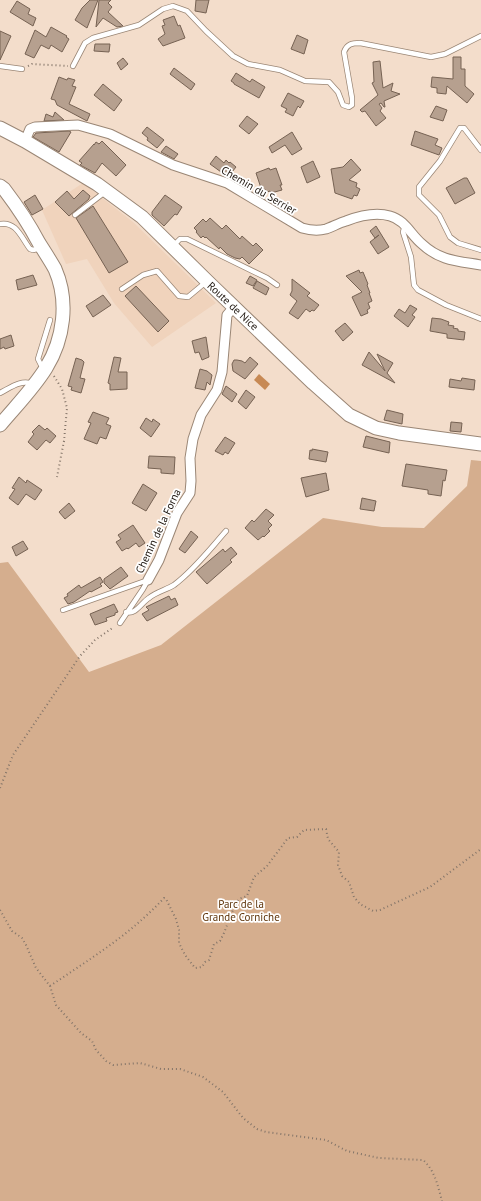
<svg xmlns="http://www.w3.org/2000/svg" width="481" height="1201" font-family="'PT Sans',sans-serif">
  <rect width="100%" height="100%" fill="#f3ddcb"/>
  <!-- built -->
  <path fill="#f0d3bc" d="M83,183L133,222L216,303L152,347L114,303L87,259L66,264L42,210Z"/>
  <!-- green -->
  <path fill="#d5ae8e" d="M471,460L481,461V1201H0V563L8,562L89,672L161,645L323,518L382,527L424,528L467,486Z"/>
  <!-- water -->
  <path fill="#c78954" d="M259,374L270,384L265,390L254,380Z"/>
  <!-- building -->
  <path fill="#b6a08f" stroke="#766253" d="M90,0H98L87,28L75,20L82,8Z
    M99,0H111L108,3L112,7L108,12L123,26L117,27L103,18L96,27Z
    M196,0H209L206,13L195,11Z
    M17,1L30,9L28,14L36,18L33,26L10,12Z
    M174,16L178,26L180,25L185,38L163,46L158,39L165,34L162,26L165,25L163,20Z
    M51,27L67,36L66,37L69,39L62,52L51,45L49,49L41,45L34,58L25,54L35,30L46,37Z
    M0,31L11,36L0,60Z
    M297,35L308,40L304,54L291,49Z
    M95,44H110L109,52L94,51Z
    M453,57H461V69H465V86L474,94L467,103L447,86L446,94L437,93V88L431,87L432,77L453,79Z
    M123,58L128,64L121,70L117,63Z
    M380,61L383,88L393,83L391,91L400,94L384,101L385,107H384L381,103L379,104L382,108L380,111L386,118L376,126L365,111L362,112L360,110L378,95L372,83L374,82L373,62Z
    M174,68L195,84L191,90L170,74Z
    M236,73L250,82L252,79L265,87L259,98L234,84V83L231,81Z
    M59,77L67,80L68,78L75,80L72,86L76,87L69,104L90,114L87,121L57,105L55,100L51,99Z
    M103,84L122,100L114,111L94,95Z
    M288,93L304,101L300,108L298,106L293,116L285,112L287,109L281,106Z
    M436,106L447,110L443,121L430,117Z
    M55,112L64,120L44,121L46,114L53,117Z
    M247,116L258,124L249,134L239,126Z
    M147,127L164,140L157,148L147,140L148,138L142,133Z
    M69,131L71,132L59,152L33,137L36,133Z
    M415,131L438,139L435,145L442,148L439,155L411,145Z
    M292,132L302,149L292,155L285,145L272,153L269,147Z
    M102,141L126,165L116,176L102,163L95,173L80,165L82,163L79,161L94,144V145L96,142L99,144Z
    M166,146L178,154L174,159L161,152Z
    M216,156L224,163L226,160L229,163L230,162L236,167L228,177L210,164Z
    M351,159L361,170L349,180L357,183L356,187L360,189L357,196L354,195L352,199L335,193L331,169L343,167Z
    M313,161L320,177L307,183L301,167Z
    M269,168L270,170L276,168L282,185H280L282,190L271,193L270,191L267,192L266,190L262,191L256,173Z
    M464,178H467L475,193L455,204L446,188Z
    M83,190L90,196L89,198V199L69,216L55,202L67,191L74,199Z
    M35,195L43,209L32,215L24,202Z
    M165,195L182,207L177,215L175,214L164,226L152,215V212Z
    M93,206L128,262L109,273L76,218Z
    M210,218L222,229L226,225L240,239L242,236L253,246L256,243L263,250L249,264L242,257L240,259L235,258L227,254L220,247L219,249L206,237L205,238L203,236L201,238L196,232L197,231L194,228L203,219L206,222Z
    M376,226L389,247L378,254L370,242L379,235L375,238L370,231Z
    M359,270L360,273L363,272L368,284L367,285L370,293H369L372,301L368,303L370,308L367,310L368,313L361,316L352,297L362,292L346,276Z
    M33,275L37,285L18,290L16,280Z
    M250,276L257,280L253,286L246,283Z
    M292,279L310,293L307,296L319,305L314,311L312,310L310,312L306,309L298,319L289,313L297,301L290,295L292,291Z
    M257,281L269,288L266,295L253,288Z
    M136,286L169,321L158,332L125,296Z
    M103,295L111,305L93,317L86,306Z
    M410,305L417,309L412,315L415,317L408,327L394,316L399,309L405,313Z
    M432,318L441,319L449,322L448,325L454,326L453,328L458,329V331L465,332L464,340L447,338V334L430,331Z
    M345,323L353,332L343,341L335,331Z
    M11,335L14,346L5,349L4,347L0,349V339Z
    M206,337L209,357L202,360L199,352L195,353L192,341Z
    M369,352L385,371L377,354L393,363L387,373L395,383L362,365Z
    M114,357L121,358L118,372H127V389L110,390V384L108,383Z
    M250,357L258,364L245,379L233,371L232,364L234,360H237L242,361L245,363Z
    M76,358L82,360L84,362L80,378L85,379L81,393L71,390L72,387L68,386Z
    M200,369L207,371L212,375L210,385L207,382L205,390L195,388Z
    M462,378L475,380L474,390L449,387L450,379L461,381Z
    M226,386L237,394L232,402L222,394Z
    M246,390L255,397L246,409L238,402Z
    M387,410L403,414L402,424L384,420Z
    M93,412L109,418L106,424L111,426L106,439L100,437L97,444L84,439L91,423L88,422Z
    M146,418L152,422L153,419L160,424L151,437L140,428Z
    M451,422L462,423L461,432L450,431Z
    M39,425L45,430L47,428L56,436L50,443L46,440L37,450L28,442L34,434L32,432Z
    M366,436L390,442L389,453L363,447Z
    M225,437L235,443L228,454L225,452L223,455L215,451Z
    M312,449L328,452L326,462L309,459L310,450L312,451Z
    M149,456L175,457L174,474L161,473V469L148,468Z
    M406,464L447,470L445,481L443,480L441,496L428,494V490L402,486Z
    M326,473L329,490L306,497L301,478Z
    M19,477L26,483L27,480L42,490L35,500L26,494L18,505L9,498L15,489L12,488Z
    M143,484L157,493L146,511L132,503Z
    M362,498L376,501L374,511L360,509Z
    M69,503L75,511L65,519L59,512Z
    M266,509L274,515L268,521L272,525L268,529L270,531L264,537L263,536L258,540L245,528L252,520L254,522Z
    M133,525L145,543L139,547L136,543L128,549L127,548L122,551L116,542L121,539L118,535Z
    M191,531L198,537L185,553L179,549Z
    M23,541L28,549L16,556L12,547Z
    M231,547L237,554L230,560L232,562L207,584L196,572L223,549L225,552Z
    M121,567L128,576L110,589L104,583V579Z
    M100,577L103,582L100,584L102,586L91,592L90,591L74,602L68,604L64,598L68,596L67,594L79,585L81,588Z
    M169,596L171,600L175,598L178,605L147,621L142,614L149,610L146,607Z
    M114,604L118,612L115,613V615L106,618L107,621L95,625L90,614Z"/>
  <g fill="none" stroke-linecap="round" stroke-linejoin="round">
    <!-- service casing -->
    <g stroke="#9a8675" stroke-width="6">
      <path id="service" d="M0,66L22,69
        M73,66L85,43L93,38L139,25L163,9L173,6L187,11L206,31L233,56L248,64L280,70L305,81L329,82L338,92L343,105L349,107L352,105V98L344,52C347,44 352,43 360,43L431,57L445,54L481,36
        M481,150L464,128H460L440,161L419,187V195L439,215L450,237L458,243L481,250
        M75,215L105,192
        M0,224C16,221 21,237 30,249L33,250L41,248
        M405,225L403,232L411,257L414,285L418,290L446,305L481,319
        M173,246L180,239H187L267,278L277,285
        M122,289L143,275L157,271L179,296L188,297L206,282
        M45,368L41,365L38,359L50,320
        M0,393C10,388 21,379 33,384
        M63,610L148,580
        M126,612C136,615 142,602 149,598C156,592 166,590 174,585C194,570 210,549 226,531
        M120,623L143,589L148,580"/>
    </g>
    <!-- minor casing -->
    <g stroke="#9a8675" stroke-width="11">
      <path id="minor" d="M25,141L30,129L35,127L78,125L110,134L173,165L227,183L302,228C309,230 318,231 326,229C332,227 339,223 346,221C359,216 376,212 390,216C405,220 411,235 422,244C440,261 458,261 481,265
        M148,580L159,560L177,513L190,493L191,481L190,458L193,439L201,415L217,390L222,372L227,315L234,307"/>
    </g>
    <!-- secondary casing -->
    <g stroke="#9a8675" stroke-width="15">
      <path id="secondary" d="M0,128L25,141L97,184L142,217L207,281L313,383L349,415L376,428L399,433L481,444
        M0,186L4,189C17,206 29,224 39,243C44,251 50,260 55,269C69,301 64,339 46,368C33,389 15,407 0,425"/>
    </g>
    <!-- path -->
    <path stroke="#847569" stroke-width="2" stroke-dasharray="1 3" stroke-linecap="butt" d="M28,66L32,64L68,66
      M54,376L62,389L67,408L64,441L57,477
      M0,788L13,755L80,656L95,640L114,627
      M0,910L12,931L22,938L26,945L36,968L50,986L56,1005L81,1033L92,1041L96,1050L106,1061L113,1065L140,1063L161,1069H180L203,1077L223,1092L243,1118L257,1129L266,1132L326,1140L347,1151L379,1158L423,1160C435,1170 438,1187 442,1201
      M50,986C90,959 131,934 164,898L166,899L176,919L179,930V943L185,955L195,968L202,967L205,962L209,960L214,944L220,941L224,933L234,907L239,899L247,896L254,877L267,866L288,838L297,837L304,830L326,829L328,839L339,852L338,865L342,876L349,882L354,897L360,904L373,911L380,910L430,887L481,849"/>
    <!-- service -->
    <use href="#service" stroke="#fff" stroke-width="4.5"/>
    <!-- minor -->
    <use href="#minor" stroke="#fff" stroke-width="9"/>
    <!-- secondary -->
    <use href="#secondary" stroke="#fff" stroke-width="13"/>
  </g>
  <g text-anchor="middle" stroke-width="3.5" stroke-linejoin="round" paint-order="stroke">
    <!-- street labels -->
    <g font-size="11" fill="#211912" stroke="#fff">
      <text transform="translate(259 190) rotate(30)" y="4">Chemin du Serrier</text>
      <text transform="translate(233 306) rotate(43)" y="4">Route de Nice</text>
      <text transform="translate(158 531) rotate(-65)" y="4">Chemin de la Forna</text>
    </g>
    <!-- park labels -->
    <g font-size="11" fill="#60360c" stroke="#fff">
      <text x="241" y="908">Parc de la<tspan x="241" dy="13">Grande Corniche</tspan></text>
    </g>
  </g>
</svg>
